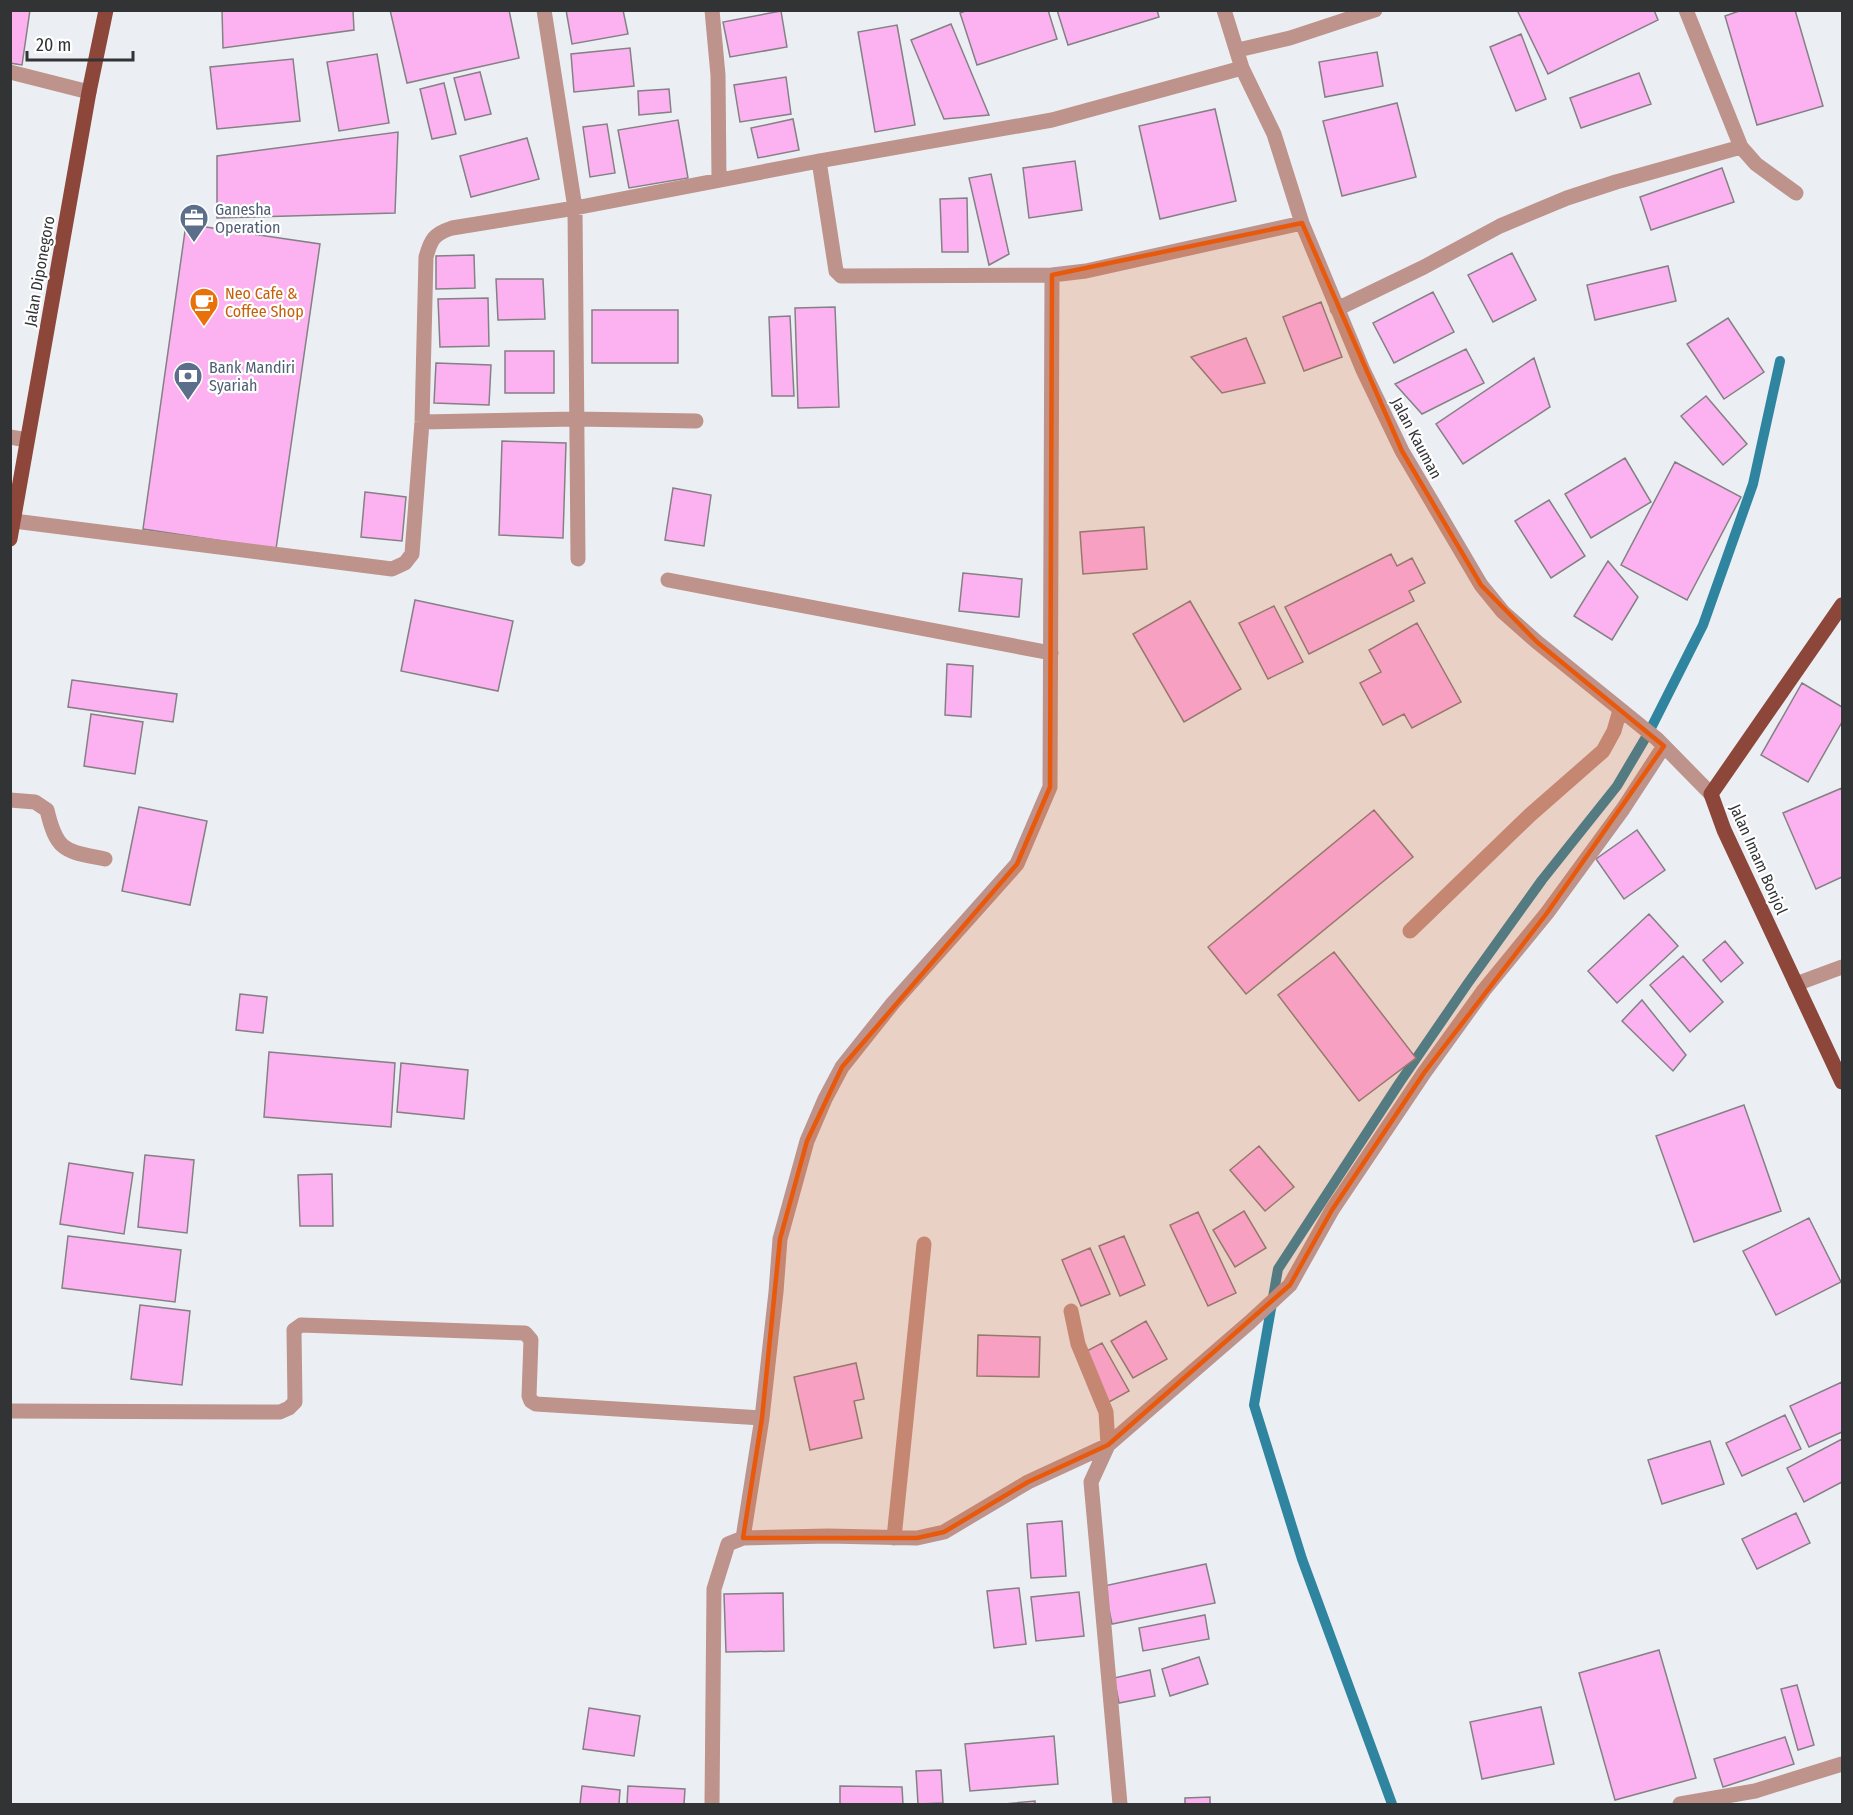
<svg xmlns="http://www.w3.org/2000/svg" width="1853" height="1815" font-family="'Fira Sans Condensed',sans-serif">
  <rect width="100%" height="100%" fill="#ebeff4"/>
  <g fill="none" stroke-linecap="round" stroke-linejoin="round">
    <!-- stream -->
    <path stroke="#2f849f" stroke-width="10" d="M1392,1804L1302,1559L1254,1405L1278,1269L1400,1082L1468,983L1542,880L1617,786L1649,732L1703,625L1753,484L1780,361"/>
  </g>
  <!-- building -->
  <path fill="#fcb2f0" stroke="#858084" stroke-width="1.5" d="M10,10H30L22,65L10,63Z
    M222,10H353L354,30L223,48Z
    M390,10H509L519,58L407,83Z
    M566,10H623L628,34L572,44Z
    M968,10H1048L1057,39L977,65L960,13Z
    M1057,10H1157L1159,17L1068,45Z
    M1517,10H1654L1658,20L1548,74Z
    M1742,10H1795L1823,106L1757,125L1725,16Z
    M781,11L787,47L730,57L723,22Z
    M951,24L989,115L944,119L911,40Z
    M897,25L915,125L875,132L858,32Z
    M1521,34L1546,99L1516,111L1490,47Z
    M630,48L634,86L574,92L571,54Z
    M1377,52L1383,86L1325,97L1319,62Z
    M377,54L389,123L339,131L327,62Z
    M293,59L300,121L217,129L210,67Z
    M480,72L491,114L465,120L454,78Z
    M1639,73L1651,104L1581,128L1570,98Z
    M786,77L791,114L740,122L734,85Z
    M444,83L456,134L432,139L420,89Z
    M669,89L671,112L639,115L638,91Z
    M1397,103L1416,177L1342,196L1323,121Z
    M1215,109L1236,201L1160,219L1139,126Z
    M793,119L799,150L758,158L751,128Z
    M678,120L688,178L629,188L618,130Z
    M607,124L615,173L590,177L583,127Z
    M398,132L395,213L217,218V156Z
    M527,138L539,179L471,197L460,156Z
    M1075,161L1082,210L1029,218L1023,168Z
    M1722,168L1734,202L1651,230L1640,197Z
    M991,174L1009,254L989,265L969,178Z
    M967,198L968,252H942L940,199Z
    M186,224L320,244L276,549L143,529Z
    M1512,253L1536,300L1493,322L1468,275Z
    M474,255L475,288L436,289V256Z
    M1668,266L1676,301L1595,320L1587,285Z
    M496,279H543L545,319L498,320Z
    M1433,292L1454,332L1394,363L1373,323Z
    M488,298L489,346L440,347L438,299Z
    M1321,302L1342,357L1304,371L1283,317Z
    M835,307L839,407L798,408L795,308Z
    M592,310H678V363H592Z
    M790,316L794,396H772L769,317Z
    M1728,318L1764,372L1724,399L1687,344Z
    M1246,338L1265,383L1222,393L1191,357Z
    M1466,349L1484,383L1422,414L1395,384Z
    M505,351H554V393H505Z
    M1534,358L1550,407L1463,464L1436,424Z
    M436,363L491,365L489,405L434,403Z
    M1706,396L1747,444L1723,465L1681,416Z
    M502,441L566,443L563,538L499,535Z
    M1625,458L1651,502L1591,538L1565,494Z
    M1675,462L1741,497L1687,600L1621,565Z
    M673,488L711,495L704,546L665,540Z
    M365,492L406,497L402,541L361,537Z
    M1549,500L1585,556L1551,578L1515,521Z
    M1144,527L1147,569L1083,574L1080,532Z
    M1391,554L1397,566L1412,558L1425,583L1409,591L1414,601L1309,654L1285,607Z
    M1608,561L1638,597L1612,640L1574,616Z
    M963,573L1022,579L1019,617L959,611Z
    M415,600L513,621L498,691L401,671Z
    M1190,601L1241,689L1184,722L1133,634Z
    M1274,606L1303,662L1268,679L1239,623Z
    M1417,623L1461,702L1412,728L1404,714L1383,725L1360,683L1381,672L1369,650Z
    M947,664L973,666L971,717L945,715Z
    M72,680L177,694L173,722L68,707Z
    M1802,683L1842,707V722L1808,782L1761,755Z
    M91,714L143,722L135,774L84,766Z
    M1842,788V877L1816,889L1783,813Z
    M139,807L207,821L190,905L122,891Z
    M1374,810L1413,857L1246,994L1208,947Z
    M1637,830L1665,870L1624,899L1596,859Z
    M1649,914L1678,946L1617,1003L1588,971Z
    M1725,941L1743,963L1721,982L1703,960Z
    M1334,952L1416,1058L1359,1101L1278,995Z
    M1683,956L1723,1002L1690,1032L1650,985Z
    M240,994L267,997L263,1033L236,1030Z
    M1642,1000L1686,1055L1673,1071L1622,1021Z
    M269,1052L395,1063L391,1127L264,1117Z
    M401,1063L468,1070L464,1119L397,1112Z
    M1744,1105L1781,1211L1694,1242L1656,1136Z
    M1259,1146L1294,1187L1265,1211L1230,1170Z
    M145,1155L194,1160L187,1233L138,1227Z
    M69,1163L133,1173L124,1234L60,1224Z
    M332,1174L333,1226H300L298,1175Z
    M1244,1211L1266,1248L1235,1267L1213,1230Z
    M1198,1212L1236,1293L1208,1306L1170,1225Z
    M1809,1218L1841,1282L1776,1315L1743,1251Z
    M68,1236L181,1250L175,1302L62,1288Z
    M1124,1236L1145,1285L1120,1296L1099,1246Z
    M1090,1248L1110,1294L1081,1306L1062,1260Z
    M140,1305L190,1311L182,1385L131,1379Z
    M1146,1321L1167,1359L1133,1378L1111,1341Z
    M978,1335L1040,1337L1039,1377L977,1376Z
    M1102,1343L1129,1391L1109,1402L1083,1353Z
    M856,1363L864,1399L854,1401L862,1438L810,1450L794,1377Z
    M1842,1382V1432L1809,1447L1790,1406Z
    M1785,1415L1801,1449L1742,1476L1726,1443Z
    M1842,1439V1482L1804,1502L1787,1468Z
    M1710,1441L1724,1484L1662,1504L1648,1460Z
    M1796,1513L1810,1543L1757,1569L1742,1539Z
    M1062,1521L1066,1576L1031,1578L1027,1524Z
    M1206,1564L1215,1603L1112,1624L1104,1586Z
    M1019,1588L1026,1644L994,1648L987,1591Z
    M1079,1592L1084,1636L1036,1641L1031,1597Z
    M783,1593L784,1651L726,1652L724,1594Z
    M1205,1615L1209,1639L1143,1651L1139,1628Z
    M1659,1650L1696,1778L1615,1800L1579,1673Z
    M1199,1657L1208,1684L1170,1696L1162,1669Z
    M1150,1670L1155,1696L1119,1703L1114,1678Z
    M1797,1685L1814,1745L1798,1750L1781,1689Z
    M1541,1707L1554,1764L1482,1779L1470,1722Z
    M589,1708L640,1716L634,1756L583,1749Z
    M1054,1736L1058,1784L970,1791L965,1744Z
    M1785,1737L1794,1764L1723,1787L1714,1759Z
    M941,1770L943,1803L918,1804L916,1771Z
    M582,1786L620,1790L619,1804H580Z
    M628,1786L685,1789L684,1804H627Z
    M840,1786L902,1787L903,1804H840Z
    M1210,1797V1804H1185V1798Z
    M1035,1801V1804H1004Z"/>
  <g fill="none" stroke-linecap="round" stroke-linejoin="round">
    <!-- minor -->
    <path stroke="#bd938b" stroke-width="15" d="M544,10L575,208L578,559
      M712,10L718,75L719,180
      M1224,10L1242,68L1274,134L1302,223L1363,370L1402,451L1481,585L1503,612L1537,642L1657,739L1711,794
      M1686,10L1741,147L1756,164L1796,193
      M1238,50L1290,38L1375,10
      M10,72L89,92
      M819,161L836,271L841,276L1052,275
      M1337,309L1424,267L1500,226L1567,198L1616,182L1741,147
      M422,422L576,419L696,421
      M10,437L27,440
      M14,521L392,569L405,563L412,554L422,422L426,257C431,239 434,234 452,228L575,208L819,161L1052,120L1242,68
      M668,580L1051,653
      M10,800L35,802L47,810C57,853 66,851 105,859
      M1410,931L1530,815L1603,751L1614,731L1620,710
      M1796,984L1842,967
      M1071,1311L1078,1344L1106,1412L1108,1445L1091,1482L1120,1804
      M10,1411L280,1412L289,1408L295,1402L294,1330L301,1325L525,1333L531,1340L529,1396L531,1401L536,1404L762,1418
      M743,1538L762,1418L776,1292L780,1239L807,1141L825,1099L842,1067L893,1003L1017,864L1050,787L1052,275L1086,271L1302,223
      M894,1538L924,1244
      M712,1804L714,1589L728,1544L743,1538L828,1536L917,1538L944,1532L1028,1482L1108,1445L1250,1322L1290,1285L1332,1210L1424,1073L1484,990L1547,913L1623,809L1664,746
      M1680,1804L1755,1791L1842,1764"/>
    <!-- major -->
    <path stroke="#8c463a" stroke-width="15" d="M10,539L89,92L106,10
      M1842,605L1711,794L1724,830L1842,1082"/>
  </g>
  <!-- marked area -->
  <path fill="#e8590c" fill-opacity="0.2" stroke="#e8590c" stroke-width="4.5" stroke-linejoin="round" d="M1302,223L1402,451L1481,585L1537,642L1664,746L1547,913L1424,1073L1332,1210L1290,1285L1108,1445L1028,1482L944,1532L917,1538H743L762,1418L780,1239L807,1141L842,1067L1017,864L1050,787L1052,275Z"/>
  <!-- icons -->
  <defs>
    <g id="office-pin" transform="scale(1.5)"><path d="M0 17L-7.5 6A9.5 9.5 0 1 1 7.5 6Z" fill="#5c6f8a" stroke="#fff"/><path d="M-6-3h4V-5.5h4V-3h4V5H-6ZM-1-4.5V-3h2v-1.5ZM-6 0V1H6V0Z" fill="#fff"/></g>
    <g id="cafe-pin" transform="scale(1.5)"><path d="M0 17L-7.5 6A9.5 9.5 0 1 1 7.5 6Z" fill="#e8710a" stroke="#fff"/><path d="M-5.5-4.5H6V0H3Q3 3.5 0 3.5H-2.5Q-5.5 3.5-5.5 0ZM3-3.2v2h1.7v-2ZM-6 4.5H4V6H-6Z" fill="#fff"/></g>
    <g id="bank-pin" transform="scale(1.5)"><path d="M0 17L-7.5 6A9.5 9.5 0 1 1 7.5 6Z" fill="#5c6f8a" stroke="#fff"/><path d="M-6-4H6V4H-6ZM0-2.3a2.3 2.3 0 1 0 0 4.6a2.3 2.3 0 1 0 0-4.6Z" fill="#fff"/></g>
  </defs>
  <g fill-rule="evenodd">
    <use href="#office-pin" x="194" y="218"/>
    <use href="#cafe-pin" x="204" y="302"/>
    <use href="#bank-pin" x="188" y="376"/>
  </g>
  <g text-anchor="middle" stroke-width="4.5" stroke-linejoin="round" paint-order="stroke">
    <!-- service labels -->
    <g font-size="16" fill="#4e5e75" stroke="#fff" text-anchor="start">
      <text x="215" y="215">Ganesha<tspan x="215" dy="18">Operation</tspan></text>
      <text x="209" y="373">Bank Mandiri<tspan x="209" dy="18">Syariah</tspan></text>
    </g>
    <!-- street labels -->
    <g font-size="16" fill="#323335" stroke="#fff">
      <text transform="translate(39 271) rotate(-80)" y="6">Jalan Diponegoro</text>
      <text transform="translate(1417 438) rotate(62)" y="6">Jalan Kauman</text>
      <text transform="translate(1759 859) rotate(66)" y="6">Jalan Imam Bonjol</text>
    </g>
    <!-- food labels -->
    <g font-size="16" fill="#c56008" stroke="#fff" text-anchor="start">
      <text x="225" y="299">Neo Cafe &amp;<tspan x="225" dy="18">Coffee Shop</tspan></text>
    </g>
  </g>
  <!-- border -->
  <rect width="1853" height="1815" fill="none" stroke="#323335" stroke-width="24"/>
  <!-- scale -->
  <path d="M27 51v9h106v-9" fill="none" stroke="#323335" stroke-width="3"/>
  <text x="36" y="51" font-size="18" fill="#323335" stroke="#ffffff" stroke-width="4.5" paint-order="stroke">20 m</text>
</svg>
